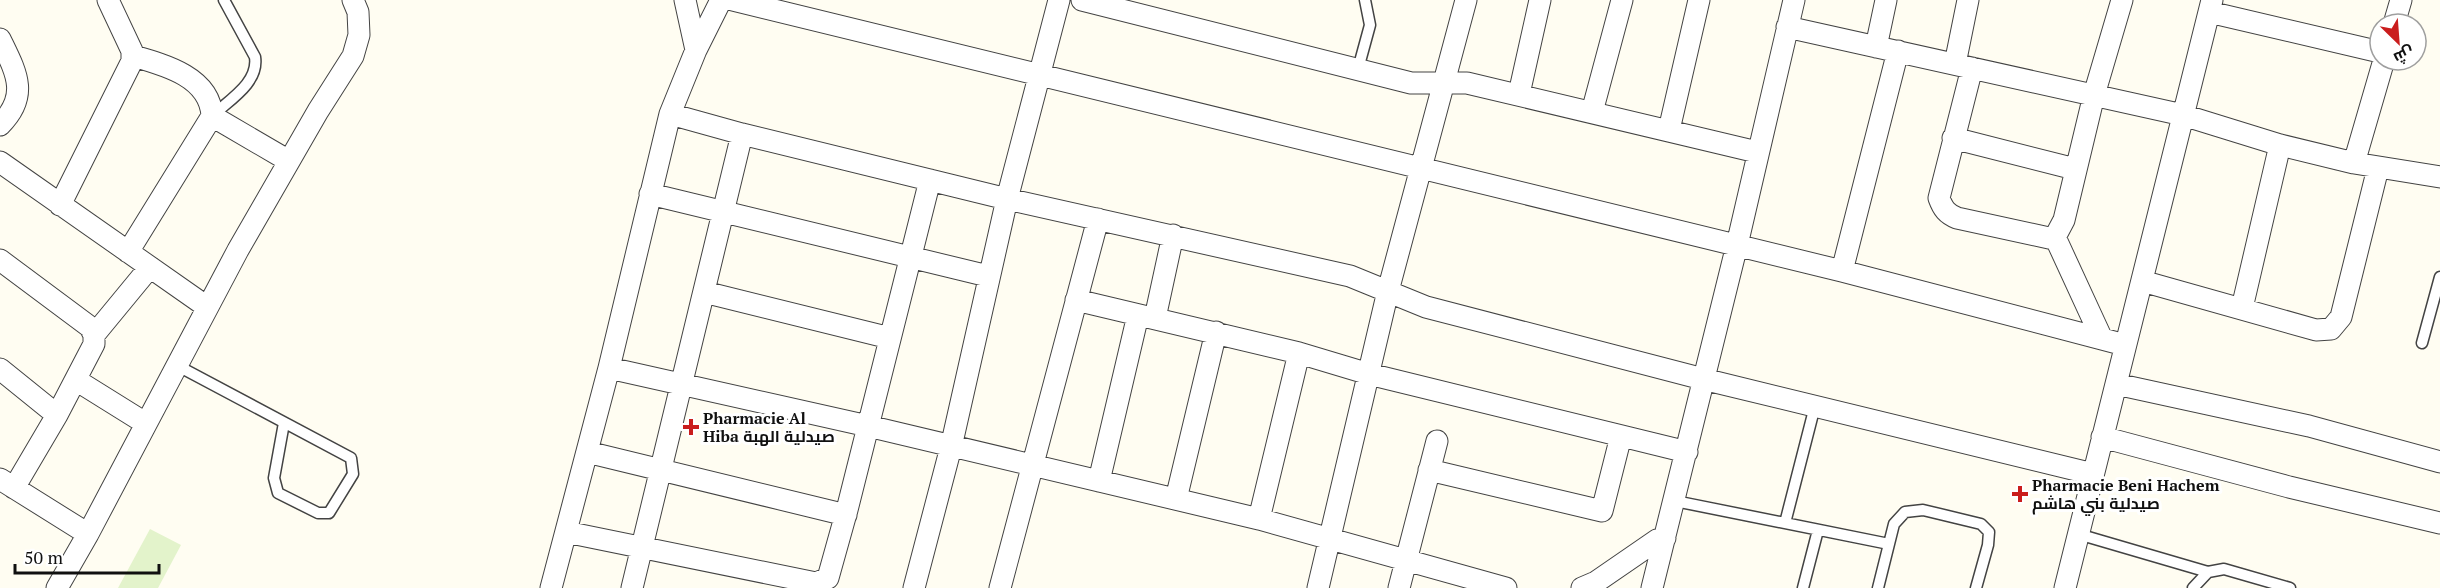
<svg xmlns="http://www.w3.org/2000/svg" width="2440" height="588" font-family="'PT Serif',Cairo,serif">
  <rect width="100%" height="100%" fill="#fffdf2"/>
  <!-- pitch -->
  <path fill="#e3f3cb" d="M150,529L181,545L158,588H118Z"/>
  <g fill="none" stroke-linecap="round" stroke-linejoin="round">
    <!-- service casing -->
    <g stroke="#434343" stroke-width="13">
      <path id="service" d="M1358,69L1370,25L1365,0
        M212,116C229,100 259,83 255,57L224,0
        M2422,343L2440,277
        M178,366L351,458L353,474L329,513H318L278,493L274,478L284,423
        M1675,501L1889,544
        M1785,523L1815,406
        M2078,534L2208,572
        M1803,588L1818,530
        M1878,588L1894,524L1905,512L1923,510L1981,524L1989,532L1988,545L1976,588
        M2193,588L2208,572L2224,569L2290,588"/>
    </g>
    <!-- minor casing -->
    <g stroke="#434343" stroke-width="23">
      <path id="minor" d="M685,0L696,50
        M733,0L1842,271L2125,345
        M1082,0L1411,83H1467L1757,152
        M2209,12L2380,52
        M2394,24L2401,0
        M1787,27L2183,115L2280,145L2354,163L2440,177
        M0,39C16,72 30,95 0,125
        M1876,47L1886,0
        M1955,64L1968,0
        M1972,68L1939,198C1943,209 1947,214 1957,218L2049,238L2055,237L2064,220L2094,95L2122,0
        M1519,94L1540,0
        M1592,112L1622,0
        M670,114L742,134L1007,199L1350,276L1426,307L1703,379L2093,474
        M212,116L289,161
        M1669,130L1699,0
        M1953,138L2075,169
        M0,162L207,307
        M2354,163L2384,60
        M650,194L988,276
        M60,205L132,61V51L108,0
        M2055,237L2102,339
        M128,252L212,116C210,77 165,65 133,56
        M0,260L90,327L94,335V344L57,415L0,369
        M1842,271L1898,51
        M2142,281L2316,330L2331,329L2341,317L2378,168
        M704,292L890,338
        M1076,300L1299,353L1369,374L1687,452
        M2242,308L2280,145
        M1155,318L1173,235
        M94,335L150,267
        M609,368L868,426L1259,519L1506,588
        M76,380L145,423
        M2116,384L2309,426L2440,462
        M2102,437L2289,487L2440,523
        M587,452L846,515
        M1429,470L1602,511L1621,436
        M0,479L88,534
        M1099,481L1138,315
        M14,488L57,415
        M1176,499L1216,332
        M1259,519L1299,353
        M566,532L816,583L828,578L847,510L930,180
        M57,588L88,534L238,250L318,111L353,56L359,35L358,12L353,0
        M551,588L609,368L670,114L696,50L721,0
        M632,588L742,134
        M914,588L951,447L1007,199L1059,0
        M1000,588L1098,219
        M1318,588L1388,291L1466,0
        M1399,588L1437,441
        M1582,588L1596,582L1657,540L1665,538
        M1652,588L1737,245L1794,0
        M2065,588L2212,0"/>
    </g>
    <!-- service -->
    <use href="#service" stroke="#fff" stroke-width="10"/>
    <!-- minor -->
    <use href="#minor" stroke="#fff" stroke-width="21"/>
  </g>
  <!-- markers -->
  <g fill="#ca1d1d" stroke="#fff" stroke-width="2">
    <path d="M688 418h6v6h6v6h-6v6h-6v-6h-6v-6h6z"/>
    <path d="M2017 485h6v6h6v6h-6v6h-6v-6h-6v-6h6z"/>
  </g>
  <g text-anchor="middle" stroke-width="6" stroke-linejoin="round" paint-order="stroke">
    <!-- poi labels -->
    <g font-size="16" font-weight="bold" fill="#101010" stroke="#fff" text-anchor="start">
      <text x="703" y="424">Pharmacie Al<tspan x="703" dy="18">Hiba صيدلية الهبة</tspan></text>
      <text x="2032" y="491">Pharmacie Beni Hachem<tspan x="2032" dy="18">صيدلية بني هاشم</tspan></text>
    </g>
  </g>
  <!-- north arrow -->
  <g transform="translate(2398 42) rotate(155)"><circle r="28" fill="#ffffff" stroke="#9f9f9f" stroke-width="1.5"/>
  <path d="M0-4.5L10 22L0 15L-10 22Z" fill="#ca1d1d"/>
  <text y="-9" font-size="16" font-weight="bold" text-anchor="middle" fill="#101010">ش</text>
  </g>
  <!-- scale -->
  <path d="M15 564v9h144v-9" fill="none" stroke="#101010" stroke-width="3"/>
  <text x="24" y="564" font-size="18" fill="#101010" stroke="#ffffff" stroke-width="4.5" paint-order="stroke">50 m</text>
</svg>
